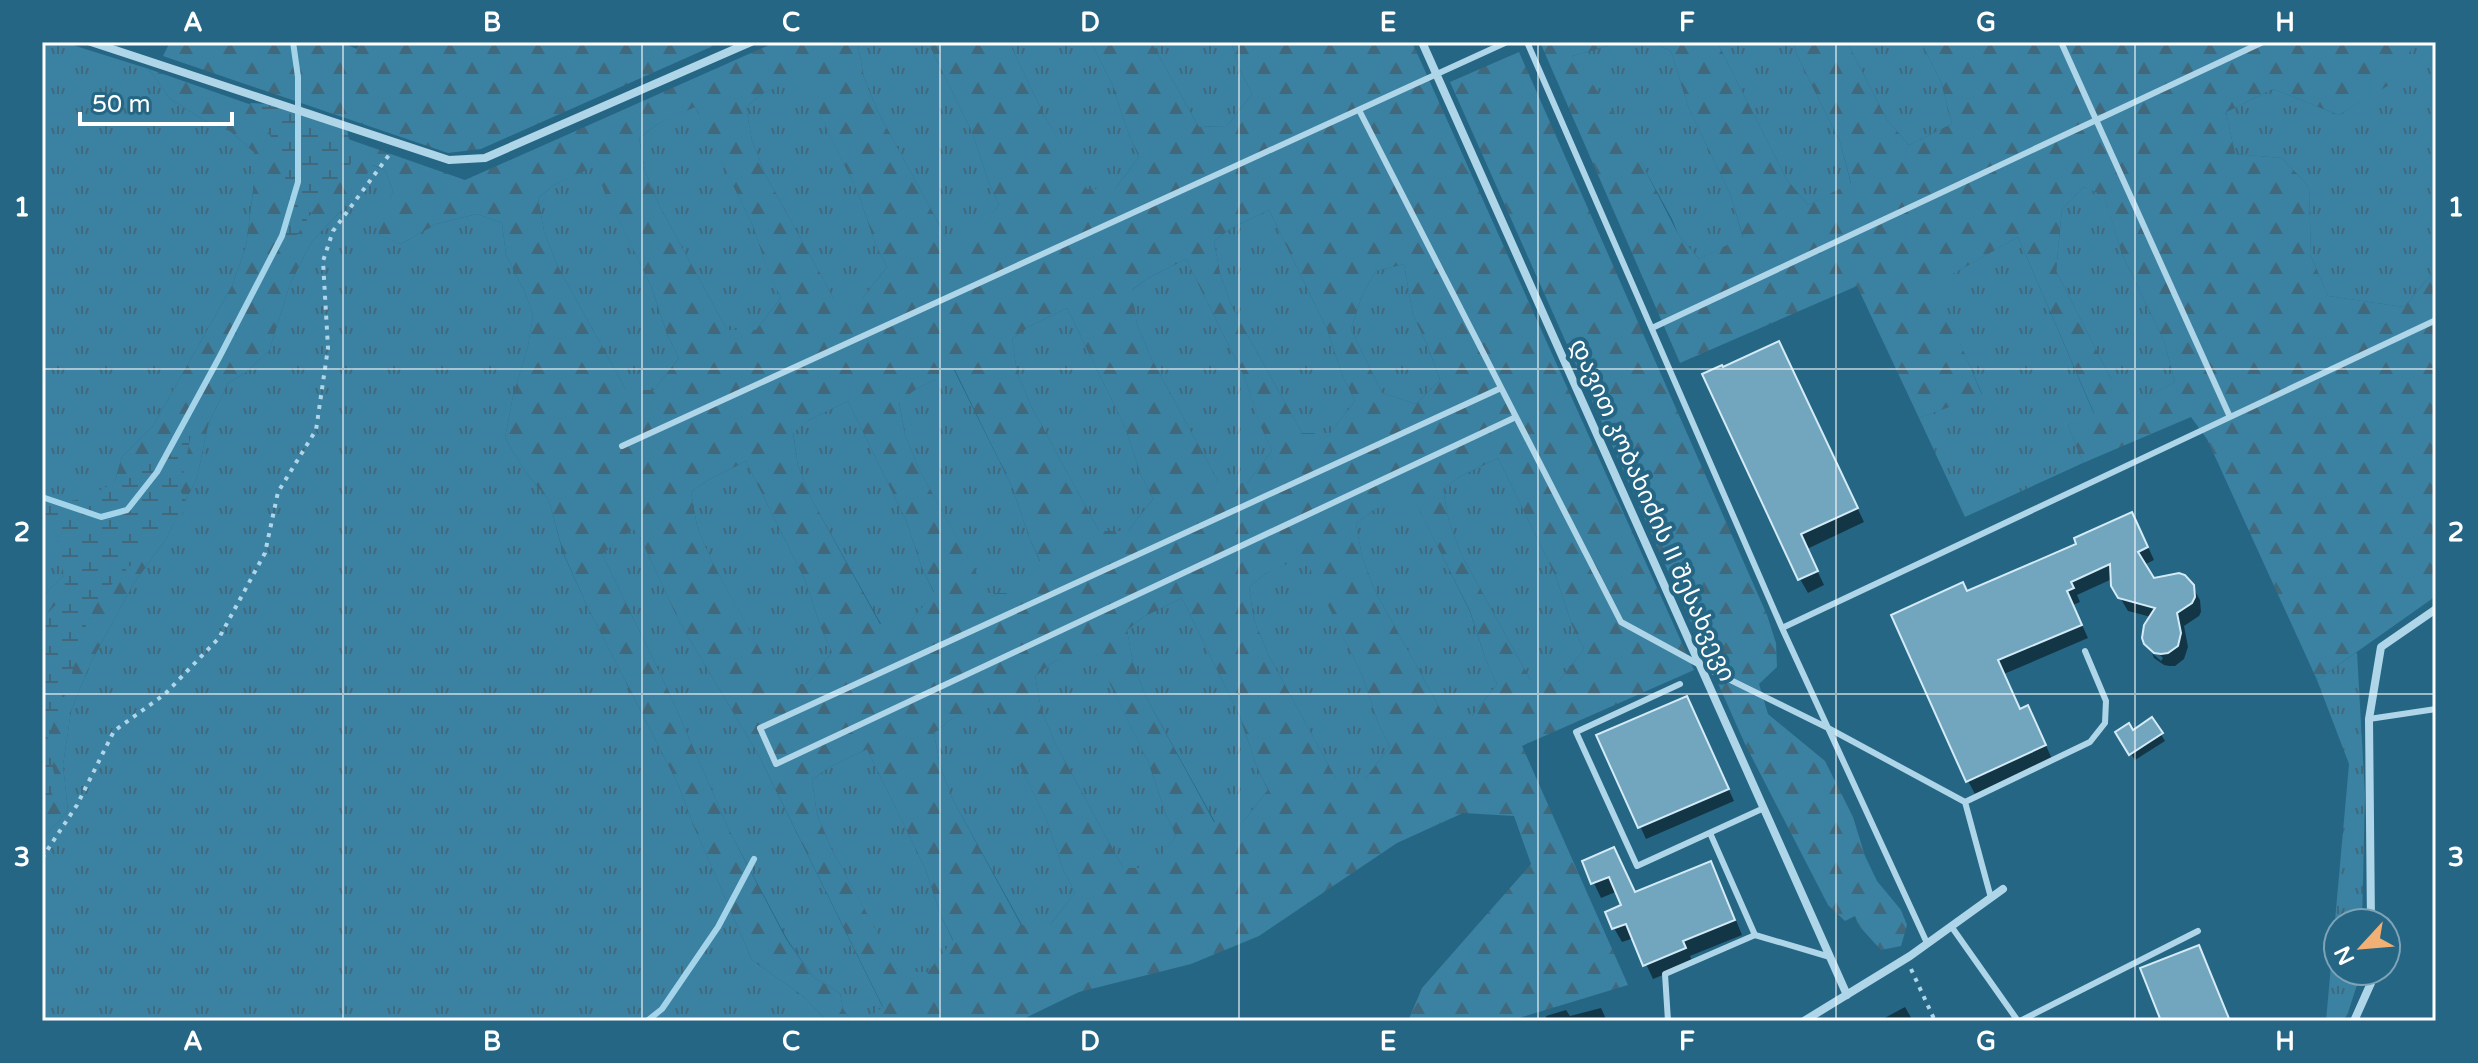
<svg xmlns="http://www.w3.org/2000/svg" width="2478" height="1063" font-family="'Varela Round','Noto Sans Georgian',sans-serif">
  <defs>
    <pattern id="grass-tufts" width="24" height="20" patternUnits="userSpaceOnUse" patternTransform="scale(2)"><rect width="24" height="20" fill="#3a81a2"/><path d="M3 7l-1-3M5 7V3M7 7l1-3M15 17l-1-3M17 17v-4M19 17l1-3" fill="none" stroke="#42697b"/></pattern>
    <pattern id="forest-firs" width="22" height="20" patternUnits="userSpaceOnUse" patternTransform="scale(2)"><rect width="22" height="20" fill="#3a81a2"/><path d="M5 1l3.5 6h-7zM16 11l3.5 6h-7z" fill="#42697b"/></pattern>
    <pattern id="wetland-marsh" width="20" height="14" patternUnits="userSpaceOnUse" patternTransform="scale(2)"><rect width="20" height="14" fill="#3a81a2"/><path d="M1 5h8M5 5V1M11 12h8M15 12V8" fill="none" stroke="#42697b"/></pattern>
  </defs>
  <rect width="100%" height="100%" fill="#256685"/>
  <!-- grass -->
  <path fill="url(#grass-tufts)" d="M42,42H63L149,69L170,99L204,120L230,131L254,152V183L246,246L232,286L153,426L122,457L96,544L42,597Z
    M862,42H928L972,132L988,180L999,205L975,237H946L878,112L864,78L858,45Z
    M1009,42H1091L1112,84L1128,132L1139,157L1115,189H1086L1044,115Z
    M1151,42H1231L1240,70L1252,94L1227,126L1199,127Z
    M1651,42L1671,51L1689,109L1731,196L1743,238L1699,259L1678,234L1672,219L1639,159L1572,56L1619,43Z
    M1717,42H1793L1797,55L1840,142L1851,184L1808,205L1787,180Z
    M1847,42H1921L1941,82L1952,124L1909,145L1887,120Z
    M2416,42H2436V269L2404,307L2328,296L2311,256L2309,187L2282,158L2235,154L2226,112L2273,89L2339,115L2388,85Z
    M801,75L859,195L875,243L887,267L862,299H834L765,174L752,140L746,107L762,94Z
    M695,106L753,226L769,273L781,298L756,330H727L659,205L645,171L639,138L656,125Z
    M372,165L385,170L393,191L379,235L401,244L436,224L477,214L502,223L506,255L524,290L533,316L528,346L513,396L505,438L526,473L549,500L563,553L588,608L678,784L693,824L752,960L803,996L827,1021H42V839L68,811L63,765L71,711L91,662L134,583L166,539L197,478L208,425L228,383L245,373L269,351L290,284L312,241L341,211Z
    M593,166L651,286L667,334L679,358L654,390H626L557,265L544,231L538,198L554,185Z
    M2084,187L2104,195L2122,254L2164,341L2175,382L2132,404L2111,379L2056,271L2062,209Z
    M1269,210L1327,329L1343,377L1355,401L1330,433H1302L1233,309L1220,274L1214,241L1230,229Z
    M2018,237L2094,414L2068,425L2083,463L1965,517L1919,418L1982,394L1934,284Z
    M1186,259L1245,378L1261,426L1272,451L1247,483H1219L1151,358L1137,324L1131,291L1148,278Z
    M1404,264L1413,315L1427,344L1440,380L1416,404L1382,393L1351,329L1363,293L1376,271Z
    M1067,308L1125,427L1141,475L1153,499L1128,531H1099L1031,406L1017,372L1012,339L1028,327Z
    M954,370L1013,489L1029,537L1040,562L1015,594H987L919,469L905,435L899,401L916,389Z
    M848,401L906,520L922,568L934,593L909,624H881L812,500L798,466L793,432L809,420Z
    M1498,458L1556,577L1572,625L1584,649L1559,681H1531L1462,556L1449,522L1443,489L1459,477Z
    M746,461L805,580L821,628L832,652L807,684L779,685L711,560L697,526L691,492L708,480Z
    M1411,492L1470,612L1486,660L1497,684L1472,716H1444L1375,591L1362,557L1356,524L1372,511Z
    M633,528L640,537L680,623L758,754L883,1008L863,1021H851L843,1009L840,993L813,977L787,939L730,832L668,690L602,554Z
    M1304,555L1362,675L1378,723L1390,747L1365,779H1336L1268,654L1254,620L1249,587L1265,574Z
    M1182,598L1240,717L1256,765L1268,790L1243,822H1215L1146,697L1133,663L1127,630L1143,617Z
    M1091,644L1149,764L1165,812L1176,836L1152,868H1123L1055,743L1041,709L1035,676L1052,663Z
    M2357,652L2365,795L2362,923H2338V971L2361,972L2348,1013L2343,1021H2326L2349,764L2317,680Z
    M989,701L1047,821L1063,869L1075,893L1050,925H1022L953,800L940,766L934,733L950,720Z
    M867,749L925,868L941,916L953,941L928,972L899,973L831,848L817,814L812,780L828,768Z"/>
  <!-- forest -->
  <path fill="url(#forest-firs)" fill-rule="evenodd" d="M170,42H340L357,49L361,42H722L481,149L448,153L163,56Z
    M776,42H862L858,45L864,78L878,112L946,237H974L999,205L988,180L972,132L928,42H1009L1044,115L1087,189H1115L1139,157L1128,132L1112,84L1091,42H1151L1199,127L1227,126L1252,94L1240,70L1231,42H1412L1694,670L1522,746L1628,985L1509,1021H1408L1422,988L1531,864L1514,816L1463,813L1397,843L1259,936L1191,964L1079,992L1019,1021H863L883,1007L758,754L680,623L640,537L633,529L602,554L668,690L730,832L786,939L813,977L840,993L843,1009L851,1021H827L803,996L752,960L693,824L678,784L588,608L563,552L549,500L526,473L505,438L513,396L528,346L533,316L524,290L506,255L502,223L477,214L436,224L401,244L378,235L393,191L385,170L373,165L341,211L312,241L290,284L269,351L245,373L228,383L208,425L197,478L166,539L134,583L91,662L71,711L63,765L68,811L42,839V597L96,544L122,457L153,426L232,286L246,246L254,184V152L230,131L204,120L170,99L149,69L465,180ZM801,76L859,195L875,243L887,267L862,299H834L765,174L752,140L746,107L762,94ZM695,107L753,226L769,274L781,298L756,330H727L659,205L645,171L639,138L656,125ZM593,167L651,286L667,334L679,358L654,390H626L557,265L544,231L538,198L554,185ZM1269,210L1327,329L1343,377L1355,401L1330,433H1302L1233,309L1220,274L1214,241L1230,229ZM1186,259L1245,378L1261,427L1272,451L1247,483H1219L1151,358L1137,324L1132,290L1148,278ZM1404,264L1413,315L1427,344L1440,380L1416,404L1382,393L1351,329L1363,293L1376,271ZM1067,308L1125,427L1141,475L1153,499L1128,531H1099L1031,406L1017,372L1012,339L1028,327ZM955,370L1013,489L1029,537L1040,561L1015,593H987L919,469L905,435L899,402L916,389ZM848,401L906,520L922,568L934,592L909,624H880L812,500L798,466L793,433L809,420ZM1498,458L1556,577L1572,625L1584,649L1559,681H1531L1462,556L1449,522L1443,489L1459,477ZM746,461L805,580L821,628L832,652L807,684H779L711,560L697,526L691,492L708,480ZM1411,493L1470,611L1486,660L1497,684L1472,716H1444L1375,591L1362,557L1356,524L1372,511ZM1304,556L1362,675L1378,723L1390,747L1365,779H1336L1268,654L1254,620L1249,587L1265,574ZM1182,598L1240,717L1256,765L1268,790L1243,822H1214L1146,697L1133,663L1127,630L1143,617ZM1091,645L1149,764L1165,812L1176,836L1151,868H1123L1055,743L1041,709L1035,676L1052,663ZM989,702L1047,821L1063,869L1075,893L1050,925H1021L953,800L940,766L934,733L950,720ZM867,749L925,868L941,916L953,940L928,972H899L831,848L817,814L812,780L828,768Z
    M1540,42H1717L1787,180L1808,205L1851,183L1840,142L1797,55L1793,42H1847L1887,120L1909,145L1952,124L1941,82L1921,42H2416L2389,85L2339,115L2273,89L2226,112L2235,154L2282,158L2309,187L2311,256L2328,296L2404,307L2436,269V596L2317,680L2207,439L2191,417L2083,463L2068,425L2094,413L2018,237L1935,284L1982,395L1919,418L1857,286L1680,363ZM1651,42L1671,51L1689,109L1731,196L1743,237L1699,259L1678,234L1623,127L1572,56L1619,43ZM2084,187L2104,196L2122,254L2164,341L2175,382L2133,403L2111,379L2056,271L2062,209Z
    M1519,52L1767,615L1776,643L1777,667L1759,684L1768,714L1825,761L1853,817L1865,856L1877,881L1901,910L1907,925L1901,946L1881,950L1859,926L1855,916L1845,921L1828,905L1745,744L1450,82Z"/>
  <!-- wetland -->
  <path fill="url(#wetland-marsh)" d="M250,103L298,105L346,123L353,161L324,194L283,256L289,196L279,150Z
    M193,424L180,490L189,507L100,596L78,643L70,683L47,739L56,783L42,823V619L66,594L60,546L42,514V507L85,498L114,483Z"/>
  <!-- shadow -->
  <path fill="#0007" d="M1786,357L1864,522L1807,549L1824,585L1808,593L1800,579Z
    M2139,527L2154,560L2144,565L2153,581L2192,586L2200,600L2201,612L2199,616L2184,626L2188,647L2184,659L2175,666H2169L2164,665L2154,658L2152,653L2161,661L2163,658L2149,645L2151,617L2128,611L2113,586L2112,579L2077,595L2080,602L2073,605L2088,638L2004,674L2020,711L2035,721L2052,759L1975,794L1968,781L1967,593Z
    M1693,710L1734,801L1646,839L1599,736Z
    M2152,720L2165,741L2135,760L2118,733H2133Z
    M1613,850L1635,894L1710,864L1719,878L1742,935L1690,956L1693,963L1653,979L1634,938L1622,942L1614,928L1624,906L1618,891L1601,898L1584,862Z
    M2198,947L2207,962L2230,1021H2163Z
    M1905,1007L1913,1021H1879Z
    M1601,1008L1607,1021H1547L1546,1016L1566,1010L1570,1016Z"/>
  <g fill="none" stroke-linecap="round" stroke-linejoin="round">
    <!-- stream -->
    <path stroke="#a4d4e9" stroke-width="6" d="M42,497L101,517L127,510L157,472L220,356L282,236L298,182V77L293,42
      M647,1021L662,1009L718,927L754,859"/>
  </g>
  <!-- building -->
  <path fill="#72a5be" stroke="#d3ebf6" stroke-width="2" d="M1779,341L1858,508L1801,534L1818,571L1798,580L1702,374L1722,365L1723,367Z
    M2132,512L2148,547L2138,552L2154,578L2179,573L2185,575L2194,585L2195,597L2192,603L2177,613L2181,633L2178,646L2168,653L2161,654L2154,653L2144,644L2142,638L2144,625L2155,608L2118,598L2111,586L2110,564L2071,582L2074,588L2067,591L2082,625L1998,660L2020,709L2028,705L2046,745L1966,782L1891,615L1963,582L1967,591L2076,544L2074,538Z
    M1687,696L1729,789L1638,828L1596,735Z
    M2152,717L2163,733L2129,755L2115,732L2129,723L2133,730Z
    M1614,847L1635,892L1711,861L1735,920L1683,941L1686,948L1643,966L1626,924L1612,929L1605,912L1621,905L1609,877L1591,884L1582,861Z
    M2199,945L2230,1021H2161L2140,968Z"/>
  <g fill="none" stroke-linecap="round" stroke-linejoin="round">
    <!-- path -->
    <path stroke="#afd6e8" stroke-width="4" stroke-dasharray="4 6" stroke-linecap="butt" d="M42,858L77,805L114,731L165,694L219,638L265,553L278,492L316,430L328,348L323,261L333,231L389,155
      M1911,969L1935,1021"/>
    <!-- lane -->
    <path stroke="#afd6e8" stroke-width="6" d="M1527,42L1782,628L1927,943
      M2061,42L2230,417
      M1359,110L1621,622L1700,665L1828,728L1965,802L1991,898
      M1652,328L2263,42
      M1501,388L760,728L776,764L1516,417
      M622,446L1507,42
      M1782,628L2436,320
      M1680,684L1576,732L1637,866L1764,808
      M2369,719L2436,709
      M1965,802L2090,742L2105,723L2106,701L2085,651
      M1951,926L2018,1021
      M1755,935L1830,957
      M1668,1021L1665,974L1755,935L1710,833
      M2020,1021L2198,931"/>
    <!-- street -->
    <path stroke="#afd6e8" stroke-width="8" d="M91,42L449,160L485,158L751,42
      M1422,42L1847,995
      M2371,923L2369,719L2381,647L2436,609
      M1804,1021L1910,956L2003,889
      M2354,1021L2371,983V971"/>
  </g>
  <!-- grid -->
  <path fill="none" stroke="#fff" stroke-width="2" stroke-opacity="0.55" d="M343,42V1021M642,42V1021M940,42V1021M1239,42V1021M1538,42V1021M1836,42V1021M2135,42V1021M42,369H2436M42,694H2436"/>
  <g text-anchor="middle" stroke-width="8" stroke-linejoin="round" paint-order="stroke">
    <!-- street labels -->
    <g font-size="24" fill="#fff" stroke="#256685">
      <text transform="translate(1653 510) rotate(66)" y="8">დავით კობახიძის II შესახვევი</text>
    </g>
  </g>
  <!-- border -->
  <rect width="2478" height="1063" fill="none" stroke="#256685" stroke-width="88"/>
  <!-- north arrow -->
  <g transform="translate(2362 947) rotate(244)"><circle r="38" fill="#256685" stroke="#7ca3b6" stroke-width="2"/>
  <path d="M0-6L14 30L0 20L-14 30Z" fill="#f2b074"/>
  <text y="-12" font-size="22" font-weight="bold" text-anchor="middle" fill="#ffffff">N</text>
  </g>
  <!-- scale -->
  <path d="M80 112v12h152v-12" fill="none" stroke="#ffffff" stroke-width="4"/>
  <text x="92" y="112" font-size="24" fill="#ffffff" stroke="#256685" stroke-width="6" paint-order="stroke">50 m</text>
  <rect x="44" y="44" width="2390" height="975" fill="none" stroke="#fff" stroke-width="3"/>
  <g font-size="26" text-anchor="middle" font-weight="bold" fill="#fff">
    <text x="193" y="31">A</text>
    <text x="492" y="31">B</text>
    <text x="791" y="31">C</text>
    <text x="1090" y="31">D</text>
    <text x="1388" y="31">E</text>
    <text x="1687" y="31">F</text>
    <text x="1986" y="31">G</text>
    <text x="2285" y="31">H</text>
    <text x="22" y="216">1</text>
    <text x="2456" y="216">1</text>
    <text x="22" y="541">2</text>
    <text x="2456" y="541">2</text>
    <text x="22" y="866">3</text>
    <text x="2456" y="866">3</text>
    <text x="193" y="1050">A</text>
    <text x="492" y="1050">B</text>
    <text x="791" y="1050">C</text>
    <text x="1090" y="1050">D</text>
    <text x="1388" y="1050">E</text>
    <text x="1687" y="1050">F</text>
    <text x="1986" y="1050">G</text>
    <text x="2285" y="1050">H</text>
  </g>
</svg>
